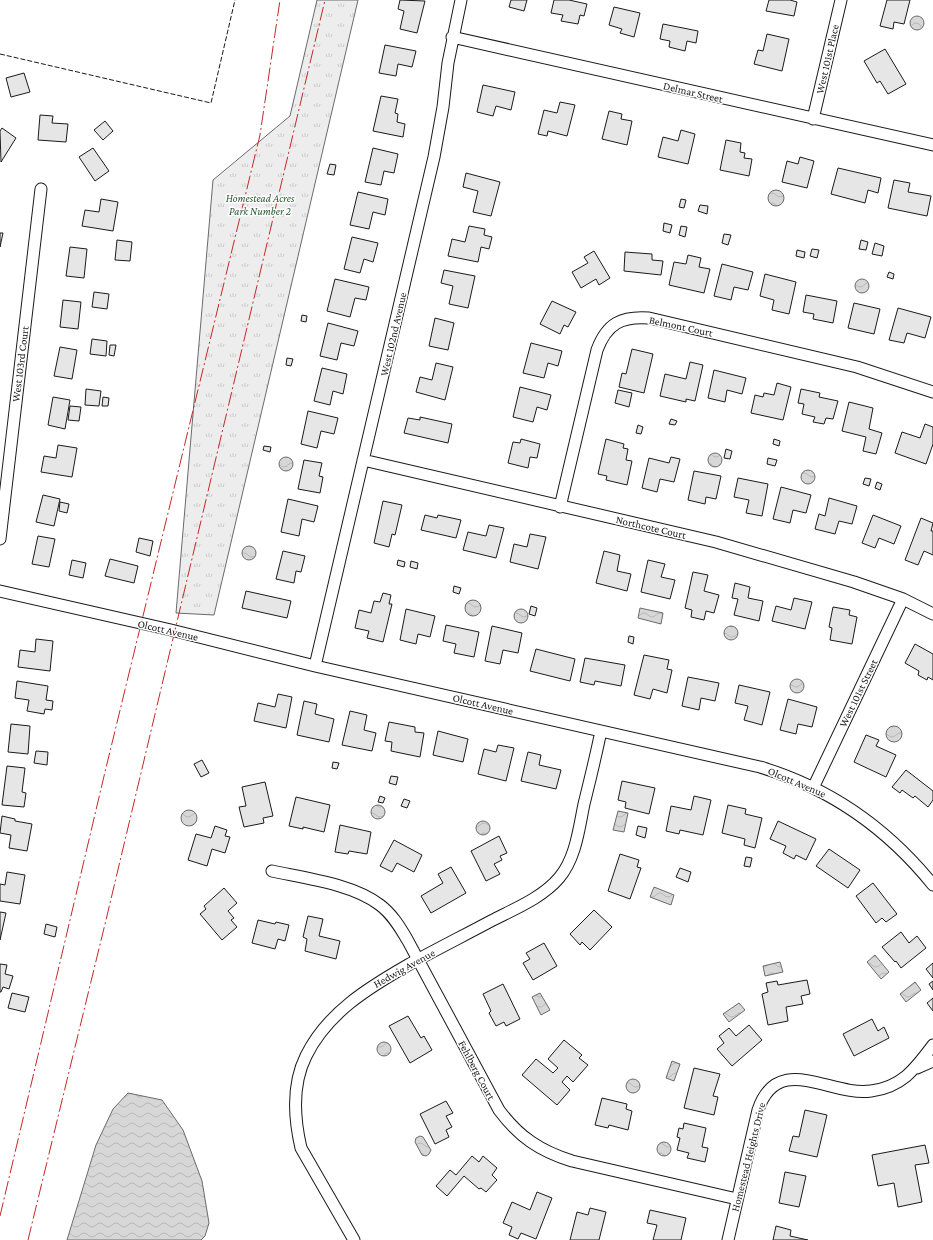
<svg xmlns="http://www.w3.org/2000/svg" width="933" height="1240" font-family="'Crimson Pro',serif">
  <defs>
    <pattern id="park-tufts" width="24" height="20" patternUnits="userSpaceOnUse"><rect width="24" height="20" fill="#ededed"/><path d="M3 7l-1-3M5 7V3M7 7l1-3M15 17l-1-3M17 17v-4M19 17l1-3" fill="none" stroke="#cbcbcb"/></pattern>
    <pattern id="water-waves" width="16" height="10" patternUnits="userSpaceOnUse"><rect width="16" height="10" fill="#d7d7d7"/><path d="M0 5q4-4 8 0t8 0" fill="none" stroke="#b8b8b8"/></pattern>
  </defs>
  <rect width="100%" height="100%" fill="#fff"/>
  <!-- park -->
  <path fill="url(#park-tufts)" stroke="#6a6a6a" d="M317,0H358L214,615L176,613L213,180L290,116Z"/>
  <!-- water -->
  <path fill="url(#water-waves)" stroke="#6a6a6a" d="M910 23a7 7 0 1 1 14 0a7 7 0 1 1-14 0Z
    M768 198a8 8 0 1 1 16 0a8 8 0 1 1-16 0Z
    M855 286a7 7 0 1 1 14 0a7 7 0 1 1-14 0Z
    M708 460a7 7 0 1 1 14 0a7 7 0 1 1-14 0Z
    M279 464a7 7 0 1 1 14 0a7 7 0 1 1-14 0Z
    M801 477a7 7 0 1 1 14 0a7 7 0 1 1-14 0Z
    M242 553a7 7 0 1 1 14 0a7 7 0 1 1-14 0Z
    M465 608a8 8 0 1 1 16 0a8 8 0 1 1-16 0Z
    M640,608L663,613L661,624L638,618Z
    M514 616a7 7 0 1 1 14 0a7 7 0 1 1-14 0Z
    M724 633a7 7 0 1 1 14 0a7 7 0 1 1-14 0Z
    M790 686a7 7 0 1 1 14 0a7 7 0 1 1-14 0Z
    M886 734a8 8 0 1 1 16 0a8 8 0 1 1-16 0Z
    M371 812a7 7 0 1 1 14 0a7 7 0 1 1-14 0Z
    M181 818a8 8 0 1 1 16 0a8 8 0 1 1-16 0Z
    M618,811L628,813L624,832L613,830Z
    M476 828a7 7 0 1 1 14 0a7 7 0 1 1-14 0Z
    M654,887L674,895L671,905L650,897Z
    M875,955L889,972L881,979L867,962Z
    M780,962L783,972L765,976L763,966Z
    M915,982L921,990L906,1002L900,994Z
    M540,993L550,1010L541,1015L532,997Z
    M739,1003L745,1010L729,1022L723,1014Z
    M377 1049a7 7 0 1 1 14 0a7 7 0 1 1-14 0Z
    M672,1061L680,1064L674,1081L666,1078Z
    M626 1086a7 7 0 1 1 14 0a7 7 0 1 1-14 0Z
    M128,1093L162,1100L183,1130L202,1181L209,1223L205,1236L201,1240H67L96,1145L113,1109Z
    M420,1136L423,1137L431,1150L429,1154L426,1156L422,1155L415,1142L416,1138Z
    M657 1149a7 7 0 1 1 14 0a7 7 0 1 1-14 0Z"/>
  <!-- building -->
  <path fill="#e6e6e6" stroke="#1a1a1a" d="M400,0L425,1L417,33L400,29L404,11L398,9Z
    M511,0H527L524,11L509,7Z
    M554,0H569L587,4L584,16L580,15L578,24L561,21L563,15L551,13Z
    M769,0H790L797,2L794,16L766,11Z
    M887,0H910L904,24L894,22L893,29L880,26Z
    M614,7L640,13L634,37L620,33L622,29L609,25Z
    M663,24L698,31L696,43L687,41L685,51L669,47L670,41L660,39Z
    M767,34L789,39L782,71L754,64L758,50L763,51Z
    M385,45L416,51L412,67L398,64L396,76L379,73Z
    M885,49L906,84L888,94L880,81L877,83L864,61Z
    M24,73L30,92L11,97L6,78Z
    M483,85L515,92L511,110L496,106L493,116L477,112Z
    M381,96L398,99L395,113L398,114L397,122L405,124L403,137L373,131Z
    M560,102L575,105L567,136L548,131L547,136L538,134L544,110L557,113Z
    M609,111L622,114L621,119L632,121L627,145L602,139Z
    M40,115L53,116L52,123L68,124L66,142L38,140Z
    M105,121L113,131L103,140L94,130Z
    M2,128L16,138L1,162L0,131Z
    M681,130L695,134L688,164L658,157L663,137L678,141Z
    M726,140L741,143L740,152L745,153L744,158L752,159L749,176L720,170Z
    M93,148L109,171L95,181L79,157Z
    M373,148L398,154L394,173L384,171L381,185L365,182Z
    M800,157L814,161L807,188L782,182L787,161L798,164Z
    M330,164L336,165L334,175L327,174Z
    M838,168L881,178L878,193L868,190L865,203L831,194Z
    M466,173L500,182L491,216L473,212L478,191L463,187Z
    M894,180L910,183L908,192L931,196L927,216L888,208Z
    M358,192L388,199L385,215L373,212L369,229L350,225Z
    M101,199L118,202L113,231L82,226L85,210L99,212Z
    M681,199L686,200L684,208L679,207Z
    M700,205L708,206L707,214L698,211Z
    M664,223L672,225L670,233L663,231Z
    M469,226L485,229L484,235L492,237L489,249L481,247L478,262L448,256L452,239L465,242Z
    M681,226L687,227L685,237L679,235Z
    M0,233H3L0,247Z
    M724,234L731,235L728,245L722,243Z
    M352,237L378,243L373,262L364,259L360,273L344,269Z
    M117,240L132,242L130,261L115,260Z
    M861,240L868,242L866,250L859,249Z
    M875,243L884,246L882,256L872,254Z
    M70,247L87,249L84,278L66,276Z
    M812,249L819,250L817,258L810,256Z
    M797,250L805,252L804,258L796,256Z
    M594,251L610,278L599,285L596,279L581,288L572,272L588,263L584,257Z
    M625,252L652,254V260L663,261L661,275L624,271Z
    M688,255L701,258L699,267L710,269L704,293L669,285L674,262L686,264Z
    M722,264L753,272L748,290L734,287L731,300L714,296Z
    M444,270L475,276L468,308L449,304L453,286L441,283Z
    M889,272L894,274L893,279L887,277Z
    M765,274L796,282L789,314L772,310L774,300L760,296Z
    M335,279L369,287L366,300L355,298L350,317L327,311Z
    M94,292L109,294L107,309L92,307Z
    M806,295L837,301L833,323L813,319L814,314L803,312Z
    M63,300L81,302L78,329L60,327Z
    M552,301L576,312L568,327L564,325L560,334L540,324Z
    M854,303L880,309L874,334L848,328Z
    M898,308L931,317L925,338L907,333L904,343L889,340Z
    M302,315L307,316L306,322L301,321Z
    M435,318L454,323L448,350L429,346Z
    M328,323L358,331L354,346L341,343L337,360L320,356Z
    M92,339L107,341L106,356L90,354Z
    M531,343L562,351L558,366L548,363L544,378L523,373Z
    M110,345H116L114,356L109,355Z
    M60,347L77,350L72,379L54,376Z
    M632,349L653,354L644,393L619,387L622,373L626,374Z
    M287,358L293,359L291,366L286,365Z
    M690,362L703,365L695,401L686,399V402L660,396L665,374L686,379Z
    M436,363L453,367L445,400L416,392L420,377L432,380Z
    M322,368L347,374L343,394L333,391L330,405L314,401Z
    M714,370L746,378L742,394L727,390L725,402L708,398Z
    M777,383L791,387L783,420L751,413L755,395L763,397L764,393L774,395Z
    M520,387L551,395L547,410L537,407L533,422L513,417Z
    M86,389L101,391L99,406L85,405Z
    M801,389L820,393L819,397L838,401L833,419L826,418L824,424L813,422L815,417L802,414L804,404L798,403Z
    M618,390L632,393L629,407L615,403Z
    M53,397L70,400L65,429L48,425Z
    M103,397L109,398L108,406H102Z
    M849,402L873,408L869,429L882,433L876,454L863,451L866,437L842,431Z
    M70,406L81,407L79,421L68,420Z
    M308,411L338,418L334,434L321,431L317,448L301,444Z
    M420,417L452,424L448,443L404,433L408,418L420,420Z
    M671,419L677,421L675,425L669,424Z
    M925,424L933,427V444L926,464L895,453L902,432L920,438Z
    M638,425L643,427L641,434L636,433Z
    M521,439L540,444L537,458L530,457L528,468L508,463L513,442L520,443Z
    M606,439L624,444L623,448L628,449L626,460L632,461L627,485L606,480L607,476L598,474Z
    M774,439L780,441L779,446L773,444Z
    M58,445L77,448L72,477L41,472L44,456L56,458Z
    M264,446L271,447L270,452L263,450Z
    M726,449L732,451L730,459L724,458Z
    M671,457L680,459L674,482L660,479L657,492L642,488L649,458L669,463Z
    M768,458L777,460L775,466L767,464Z
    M304,460L322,463L319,476L323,477L320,493L298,489Z
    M694,471L721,476L716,499L706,497L705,504L688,500Z
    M738,478L768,484L762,516L746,513L749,500L734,497Z
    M865,478L871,479L869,486L863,484Z
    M877,482L882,484L880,490L875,488Z
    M781,487L811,495L806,513L793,510L790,523L773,519Z
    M43,495L60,499L54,526L36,522Z
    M829,498L857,506L852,524L839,521L835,534L815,529L819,514L825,516Z
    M288,499L318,506L314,522L302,519L299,536L281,532Z
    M383,501L402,505L395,535L392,534L389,547L374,543Z
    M60,502L69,504L67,513L59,511Z
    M425,515L437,518L438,515L461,520L456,538L421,530Z
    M873,515L901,526L894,544L879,538L875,548L862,543Z
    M921,518L933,523L931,531H933V555L924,551L918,565L905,560Z
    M489,525L504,528L496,558L463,550L468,532L486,536Z
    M530,534L546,537L538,569L510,562L514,544L527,547Z
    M38,536L55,539L49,567L32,564Z
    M139,538L153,541L150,556L136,552Z
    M283,551L305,556L301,572L296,571L294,583L276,579Z
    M604,551L620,555L617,571L631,574L627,591L596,583Z
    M110,559L138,566L134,583L105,576Z
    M72,560L86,563L83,578L69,575Z
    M398,560L405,562L404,567L397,565Z
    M648,560L665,564L661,577L675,580L670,599L641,592Z
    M411,561L418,563L417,569L410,567Z
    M693,572L708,575L704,591L719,595L714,613L706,611L704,620L691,617L692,610L685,608Z
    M735,583L750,587L748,598L763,601L759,621L734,615L738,599L732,598Z
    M454,586L461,588L459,594L453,592Z
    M246,591L291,601L287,618L242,608Z
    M383,593L391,595L389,604H392L383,642L367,638L369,631L355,628L359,610L371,613L374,601L380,602Z
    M794,598L812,602L805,629L772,621L776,606L791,610Z
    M531,606L537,608L535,616L529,614Z
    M833,607L850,610L849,615L857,617L852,644L830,640L832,628L829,627Z
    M406,609L435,616L430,637L418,634L416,644L400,640Z
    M446,625L479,632L474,657L454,653L456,644L443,641Z
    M492,626L522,633L518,653L503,650L500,664L485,661Z
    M629,636L634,637L633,644L628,642Z
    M36,639L53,641L50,671L18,667L20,650L35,652Z
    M915,644L933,654V680L928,677L927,680L918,675L919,671L905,663Z
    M536,649L575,659L570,681L530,671Z
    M644,655L669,660L667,669L672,670L667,693L653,689L650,699L634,695Z
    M585,658L625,665L621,686L595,681L594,685L580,682Z
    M688,677L719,683L715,701L701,698L699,710L682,706Z
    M17,681L48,686L46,700L53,701L52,710L45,709L44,714L27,711L29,700L15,698Z
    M739,685L770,692L762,725L744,720L748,706L735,703Z
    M278,694L292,697L286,728L254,721L258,703L275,707Z
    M788,699L817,707L812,727L798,724L796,734L780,730Z
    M304,701L317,704L315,714L334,719L329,742L297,735Z
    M350,711L367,715L364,730L376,733L372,751L342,745Z
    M389,722L415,727V732L424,733L420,757L391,751L392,742L385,741Z
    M11,724L30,726L28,754L8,752Z
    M438,731L468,739L463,762L433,755Z
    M866,735L879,740L876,746L896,755L886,777L854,762Z
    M498,745L514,748L506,781L478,774L484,749L496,752Z
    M36,751L48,752L47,765L34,763Z
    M528,752L541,755L539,765L561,770L556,789L521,781Z
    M202,760L209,773L201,777L194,764Z
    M333,762L339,763L337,769L332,768Z
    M7,766L25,768L22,792L26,793L24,807L2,805Z
    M906,770L933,791V800L928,807L915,796L913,798L902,790L900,793L892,787Z
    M391,776L398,777L396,785L389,783Z
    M622,781L655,788L649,814L625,808L626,802L618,800Z
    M265,782L273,816L263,818L264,823L244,827L239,807L246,806L242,787Z
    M380,796L385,798L383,803L378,802Z
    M694,796L711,800L703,835L680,830L679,834L666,831L671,806L691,810Z
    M296,797L330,805L324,832L303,827V829L289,826Z
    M404,799L410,801L407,808L401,806Z
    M728,805L746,809L745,814L762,818L755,848L744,845L745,839L722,833Z
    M2,816L15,819V821L32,824L27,851L9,848L11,835L0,833Z
    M778,821L816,839L806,860L796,855L794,859L783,853L786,846L770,839Z
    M340,825L371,832L367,854L349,851L348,854L335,852Z
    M215,826L227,830L225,836L230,837L225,853L212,849L207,866L188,860L196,834L211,838Z
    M638,826L647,828L645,838L636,835Z
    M499,836L507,853L500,856L502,860L494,864L500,874L486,881L471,851Z
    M394,840L422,855L414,872L397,863L392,872L380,866Z
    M829,849L860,870L848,888L816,866Z
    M620,854L639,860L637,867L641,868L630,899L608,891Z
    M746,857L752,858L750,867L744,866Z
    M451,867L466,893L431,913L421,896L443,883L438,874Z
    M680,868L691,872L688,882L676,877Z
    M7,872L25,875L20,904L0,901V884L5,885Z
    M873,883L897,914L886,922L882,918L876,923L856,896Z
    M224,888L237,903L228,911L234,918L231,920L237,927L222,940L200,914L206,909L204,906Z
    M594,910L612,927L590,950L582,942L580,945L570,934Z
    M0,912L6,913L0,940Z
    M308,916L323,919L319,936L340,941L336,959L305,951L307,939L303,937Z
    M258,920L275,924L276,922L289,925L285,941L278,939L275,949L252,943Z
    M46,924L57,927L55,937L44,934Z
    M901,932L909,943L917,936L926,948L901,968L896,961L895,962L882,947Z
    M544,943L557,966L533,980L523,963L530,959L526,953Z
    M933,963V978L926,969Z
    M0,964L7,965L5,974L13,976L9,989L3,987L1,992H0Z
    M807,980L810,994L801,996L803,1004L786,1007L788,1021L768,1025L762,994L768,992L766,983L777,981L778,985Z
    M933,981V990L929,984Z
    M503,984L520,1019L506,1026L504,1022L496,1026L489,1013L491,1011L483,994Z
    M12,993L29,997L25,1012L8,1008Z
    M933,998V1011L927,1003Z
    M408,1016L421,1038L424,1036L432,1050L410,1063L389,1026Z
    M872,1019L878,1031L884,1027L889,1038L854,1056L843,1034Z
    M749,1025L762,1040L732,1066L717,1049L724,1043L719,1036L729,1028L736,1036Z
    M564,1040L582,1055L579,1058L588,1065L573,1082L567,1076L562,1082L570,1090L557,1105L522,1075L536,1059L553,1073L558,1068L548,1059Z
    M694,1068L720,1074L713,1096L718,1097L714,1115L684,1108Z
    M602,1098L627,1104L626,1109L632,1111L628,1130L609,1125L608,1128L595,1125Z
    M446,1101L453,1113L446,1116L452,1127L446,1130L449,1137L435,1144L420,1114Z
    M805,1110L827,1115L817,1157L789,1151L793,1136L799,1137Z
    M684,1123L706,1128L702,1147L708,1148L705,1162L687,1158L689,1153L677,1150L680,1138L677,1137L679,1128L683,1129Z
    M925,1145L929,1163L915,1165L922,1202L898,1207L894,1183L878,1186L872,1155Z
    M472,1156L479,1162L483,1156L497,1168L492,1175L497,1180L486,1192L481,1188L479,1189L464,1176L447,1196L436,1186L450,1170L456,1175Z
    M785,1172L806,1176L799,1207L779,1203Z
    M537,1192L552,1198L536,1239L521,1233L518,1239L509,1235L512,1227L503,1223L512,1202L530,1210Z
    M590,1208L606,1212L599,1240H570L577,1212L588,1215Z
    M650,1210L686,1218L681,1240H653L657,1225L647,1223Z
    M776,1226L791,1230L790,1236L808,1240H773Z"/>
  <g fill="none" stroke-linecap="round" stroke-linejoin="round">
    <!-- minor casing -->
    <g stroke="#1a1a1a" stroke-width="13">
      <path id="minor" d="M452,37L933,145
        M813,119L841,0
        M363,460L716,542L854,582L903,599L933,614
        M560,507L597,350C607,323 622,316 649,318L857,367L933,392
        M0,539L41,189
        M0,591L171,630L315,666L760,767C830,788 887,828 933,885
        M315,666L434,157L443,107L448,63L461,0
        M813,788L903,599
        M272,871C305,878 353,884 380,905C392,914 400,927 408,941L499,1110C519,1137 540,1151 572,1161L737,1199
        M917,1068L933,1061
        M354,1240L301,1148C294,1118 292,1084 306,1056C327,1013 368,988 408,965C435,950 463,936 491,921C514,909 542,898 559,878C576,858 579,828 584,804C590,780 596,755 601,731
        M728,1240L758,1110C778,1051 831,1097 871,1091C902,1087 915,1069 933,1045"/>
    </g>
    <!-- minor -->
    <use href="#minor" stroke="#fff" stroke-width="11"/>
    <!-- fence -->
    <path stroke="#1a1a1a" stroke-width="1" stroke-dasharray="5 2" stroke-linecap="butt" d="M0,54L211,103L235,0"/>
    <!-- power -->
    <path stroke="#c62828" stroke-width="1" stroke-dasharray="14 3 2 3" stroke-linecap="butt" d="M0,1216L105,772L260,135L280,0
      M28,1240L106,920L325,0"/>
  </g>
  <g text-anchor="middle" stroke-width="3" stroke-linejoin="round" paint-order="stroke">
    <!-- street labels -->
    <g font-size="11" fill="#1a1a1a" stroke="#fff">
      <text transform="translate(827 59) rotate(-77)" y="4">West 101st Place</text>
      <text transform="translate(693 92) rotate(13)" y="4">Delmar Street</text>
      <text transform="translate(681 326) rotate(12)" y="4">Belmont Court</text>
      <text transform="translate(393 334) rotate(-77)" y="4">West 102nd Avenue</text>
      <text transform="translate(20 364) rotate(-83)" y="4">West 103rd Court</text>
      <text transform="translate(651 527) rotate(13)" y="4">Northcote Court</text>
      <text transform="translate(168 630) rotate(13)" y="4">Olcott Avenue</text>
      <text transform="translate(858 693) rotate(-64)" y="4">West 101st Street</text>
      <text transform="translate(483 704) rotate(13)" y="4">Olcott Avenue</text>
      <text transform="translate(797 782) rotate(23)" y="4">Olcott Avenue</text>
      <text transform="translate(404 968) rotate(-29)" y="4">Hedwig Avenue</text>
      <text transform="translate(477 1070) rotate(62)" y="4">Fehlberg Court</text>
      <text transform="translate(748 1157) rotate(-76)" y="4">Homestead Heights Drive</text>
    </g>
    <!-- park labels -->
    <g font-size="11" font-style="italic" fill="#2b5a34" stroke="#fff">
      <text x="260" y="202">Homestead Acres<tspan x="260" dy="13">Park Number 2</tspan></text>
    </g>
  </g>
</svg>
